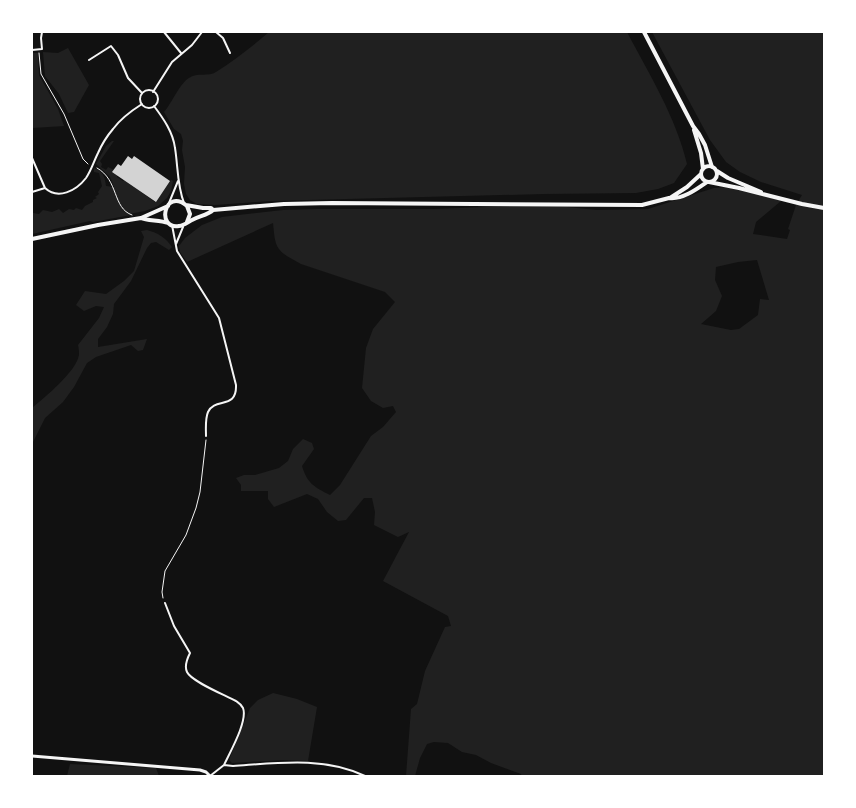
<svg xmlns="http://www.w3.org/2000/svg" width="856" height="808" font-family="'Archivo Narrow',sans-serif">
  <rect width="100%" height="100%" fill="#111"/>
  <!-- green -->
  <path fill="#202020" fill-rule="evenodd" d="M269,32H627C649,74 676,117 687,164L674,183L658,189L636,193L544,194L270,201L215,205L197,204L190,200L186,194L184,184L185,167L182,150L183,141L181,134L174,129L164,112C172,103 180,83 189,78C197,72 209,77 216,72C235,60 253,46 269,32Z
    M652,32H824V776H522L521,774L491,763L476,755L462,752L448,743L434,742L427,744L420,758L415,776H406L411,709L417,704L425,671L445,627L451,626L448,616L383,581L409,532L398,537L374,525L375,512L372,498H364L346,520L338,521L327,512L318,499L307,494L274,507L268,499V491H241V485L236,478L244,475H255L279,468L288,461L293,449L303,439L312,443L314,449L302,466C307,483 314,487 330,495L340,485L371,436L383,427L396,412L393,406L383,408L371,401L362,388L366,348L373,329L395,302L385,292L301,264C294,260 283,255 279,249C274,243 274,230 273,223L187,262L180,252L179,246L185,238L202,225L222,217L283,210L317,209H433L486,207H567L597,210L648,209L714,188L726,187L744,190L781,201L756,222L753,234L787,239L790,230L788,229L796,205L802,195L761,182L740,172L726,162L710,140ZM757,260L769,300L760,299L758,315L739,329L731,330L701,324L716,311L722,296L715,280L716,267L738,262Z
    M68,48L89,85L74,112L68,113L59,94L45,76L43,52L58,53Z
    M32,53H38L39,75L58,109L64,126L32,128Z
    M112,141H114L100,161L102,164L101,167L106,170L108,167L114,170L117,175V177L123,181L124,180L155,202L171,180L173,181L171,191L167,198L158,206L145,211L129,214L131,215L93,222L90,221L32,234V215L33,213L39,214L43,210L52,212L59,209L63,213L69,209L74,210L76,208L82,210L85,206L93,202V200L97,198L95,197L99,194L98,192L102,186L99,173L94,172V168C103,171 105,177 106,186L114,187L110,177L96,164L106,146Z
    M147,230C158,233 165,237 172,247L169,250L156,242L151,243L147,248L131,281L114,304L113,314L107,327L98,339V347L147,339L143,350L138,351L131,345L96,357L87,363L74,387L63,402L45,418L32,444V408C45,397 76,372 79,355C79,352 79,349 78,345L99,318L104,307L96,306L84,311L76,305L85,291L106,294L124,281L134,271L144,237L141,231Z
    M273,693L297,699L317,707L308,761L283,760L232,763L229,760L250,708L258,700Z
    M70,764L156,768L159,776H67Z"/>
  <!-- building -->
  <path fill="#d3d3d3" d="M128,156L132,159L134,156L170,181L156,202L112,172L118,164L121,166Z"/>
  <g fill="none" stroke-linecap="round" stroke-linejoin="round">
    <!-- path -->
    <path stroke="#f5f5f5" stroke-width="1" d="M39,53L41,74L64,114L83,159L88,164
      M97,168C119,180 112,208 132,215
      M163,598L162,592L165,571L186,535L196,508L200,492L206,440"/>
    <!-- minor -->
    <path stroke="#f5f5f5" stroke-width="2" d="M164,32L181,53
      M216,32L223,38L230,53
      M32,50L42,49L41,38L42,32
      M89,60L111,46L118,55L128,78L142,93
      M140 99a9 9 0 1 1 18 0a9 9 0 1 1-18 0Z
      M153,92L172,62L192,45L202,32
      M154,106C163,118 173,132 175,148C178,166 177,185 184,203
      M32,158L45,188C58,200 76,191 86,178C91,171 94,161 98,153C102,144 107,136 113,129C121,118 131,111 142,104
      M32,192L45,188
      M169,203L178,181
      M172,225L177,251L219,318L236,385C237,410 215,397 208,412C205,419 206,429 206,436
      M176,244L183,227
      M165,603L174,626L190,653C187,659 184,666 187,672C192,682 225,695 236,701C239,703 241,704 243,708C248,721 230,752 224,765
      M210,776L224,765L233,766C276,763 324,756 365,776"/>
    <!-- tertiary -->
    <path stroke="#f5f5f5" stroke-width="3" d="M32,756L200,770L206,772L210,776"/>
    <!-- primary -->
    <path stroke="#f5f5f5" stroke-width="4" d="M644,32L693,126L699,134L705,145L712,167
      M694,130L701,153L703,169
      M701 174a8 8 0 1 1 16 0a8 8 0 1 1-16 0Z
      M717,171L728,178L761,192
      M709,182L739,188L802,204L824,208
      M670,198L687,187L701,174
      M186,205L203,208H211L213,210L284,204L332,203L642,205L669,198C682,200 697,189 707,182
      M141,218C147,221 160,220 168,223
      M187,222L190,214L187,206C164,187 156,230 179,226C184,226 188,222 192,220C199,216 208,215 213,210
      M32,239L98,225L141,218L168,206"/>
  </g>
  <!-- border -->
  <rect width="856" height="808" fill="none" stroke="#ffffff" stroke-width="66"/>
</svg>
